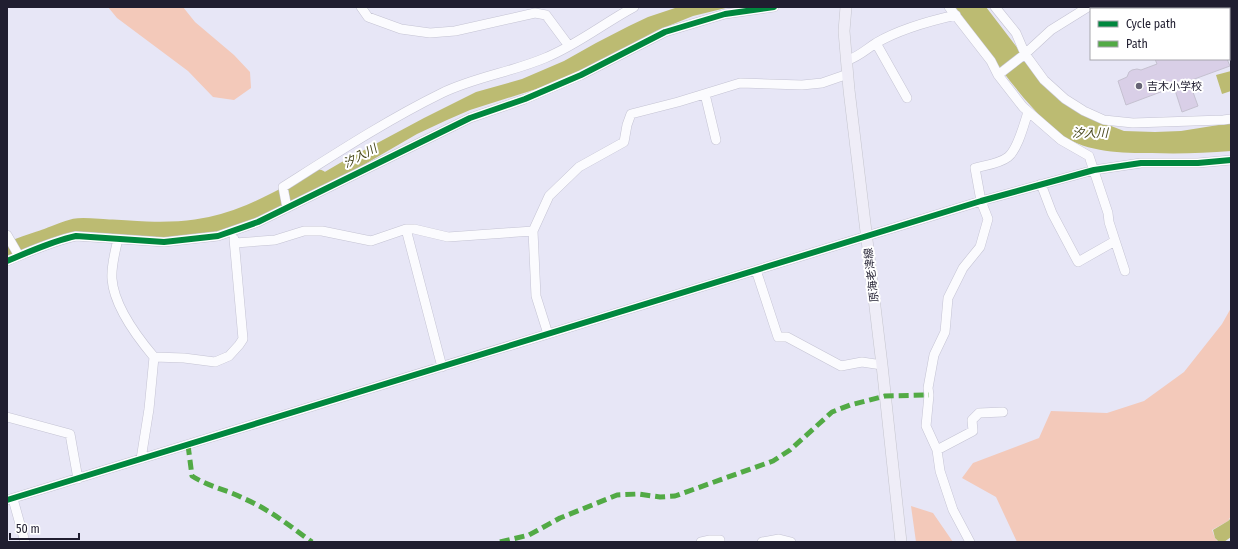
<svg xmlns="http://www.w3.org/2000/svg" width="1238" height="549" font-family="'Fira Sans Condensed','Noto Sans JP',sans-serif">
  <rect width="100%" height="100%" fill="#e7e6f6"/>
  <!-- green -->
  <path fill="#f3c9ba" d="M108,7H183L195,22L234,55L250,72L251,88L234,100L213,97L188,71L117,18Z
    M1231,308V516L1228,521L1212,530L1215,538L1218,542H1017L996,497L962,478L973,463L1039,438L1051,411L1107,413L1144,401L1184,372L1222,324Z
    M911,506L933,513L953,542H916Z"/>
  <!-- water -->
  <path fill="#bcbb72" d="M678,7H730L693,16L656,31L588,68L546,86L470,110L447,120L417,134L360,167L290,204L288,196L311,180L340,163L424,118L476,92L522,79L564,61L596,43L629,26L648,17Z
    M955,7H986L1025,58L1040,81L1059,100L1088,117L1124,131L1155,132L1181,131L1231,123V151C1205,153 1178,154 1152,153C1121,153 1089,153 1061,135C1050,127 1040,116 1031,106C1003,75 981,40 955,7Z
    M1231,71V91L1222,94L1216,75Z
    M1231,518V537L1224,542H1219L1215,538L1213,530L1228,521Z"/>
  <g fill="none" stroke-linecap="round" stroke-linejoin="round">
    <!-- river -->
    <path stroke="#bcbb72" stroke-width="17" d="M7,252C20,245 33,242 47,237C56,234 66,229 75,227C85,225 101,228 111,228C140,230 168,232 196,228C244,221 278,199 319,178"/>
  </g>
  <!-- building -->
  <path fill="#d9cfe7" stroke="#c5c1d0" d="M1155,59H1227L1230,66L1189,81L1198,106L1182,112L1174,87L1126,105L1118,81L1127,77L1129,72L1132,70L1137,69L1141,70L1157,64Z"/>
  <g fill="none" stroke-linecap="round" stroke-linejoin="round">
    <!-- minor casing -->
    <g stroke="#c4c3d3" stroke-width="10">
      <path id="minor" d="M361,7L368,17L401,29L430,33L455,31L535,13L546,15L569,46
        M949,7L991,61L998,75L1023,107L1061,140L1089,156L1108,213L1109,222L1125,271
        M995,7L1016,33L1025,54L1044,80L1065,99L1084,111L1104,120L1133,123L1223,120L1231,119
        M876,43L907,98
        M846,61C860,56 865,50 876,43C900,29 929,21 956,15
        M998,75L1025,54L1051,30L1088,7
        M705,94L716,140
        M1041,184L1052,213L1078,262L1115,241
        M287,208L283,187C335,154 387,120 442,93C475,77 512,72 545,58C577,45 604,23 634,7
        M406,229L442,367
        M7,235L19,256
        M118,239C115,252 111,266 112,279C114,306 138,338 154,357L149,409L141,459
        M235,243L275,240L304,231H322L371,241L406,229H414L448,237L533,231
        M7,261C29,252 52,241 76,236L164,242L218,236L258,222L470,118L525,99L581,75L665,32L725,14L774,7
        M756,270L778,337H787L841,366L862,362L882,365
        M548,334L536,296L533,231L549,196L579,167L624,142L627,125L631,114L678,102L740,83L802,85L822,83L848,74
        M154,357L184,358L215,362L229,356L239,345L243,339L234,239
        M7,417L70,434L78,479
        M937,450L973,431L972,420L979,413L1003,412
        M13,499L25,542
        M7,500L981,201L1094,170L1141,163H1198L1231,160
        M701,542L710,540H720V542
        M762,542L779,539L791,542
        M970,542L953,510L940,471L937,450L926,426L929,395L928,388L934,355L945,332L948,298L963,268L980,247L988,219L981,201L975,168C986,165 999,164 1008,157C1018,149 1024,124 1028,112"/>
    </g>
    <!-- major casing -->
    <g stroke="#c5c5ce" stroke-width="12">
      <path id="major" d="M846,7L844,31L849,90L882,365L901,542"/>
    </g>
    <!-- minor -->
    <use href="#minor" stroke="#fbfbfe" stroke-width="9"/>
    <!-- major -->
    <use href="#major" stroke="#efedf7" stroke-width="11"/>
    <!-- quiet -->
    <path stroke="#52aa45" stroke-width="5" stroke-dasharray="10 5" stroke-linecap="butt" d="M188,445L192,476C209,487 228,490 245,499C270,510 290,526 312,542
      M500,542L529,535L560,518L617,495L638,494L660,497L675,496L773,461L790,450L832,412L850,405L885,396L929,395"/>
    <!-- cycleway casing -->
    <g stroke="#fff" stroke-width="8">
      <path id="cycleway" d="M7,261C29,252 52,241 76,236L164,242L218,236L258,222L470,118L525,99L581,75L665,32L725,14L774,7
        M7,500L981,201L1094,170L1141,163H1198L1231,160"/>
    </g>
    <!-- cycleway -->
    <use href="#cycleway" stroke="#00873e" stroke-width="6"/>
  </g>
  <!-- markers -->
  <circle fill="#666475" stroke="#fff" stroke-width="1.5" cx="1139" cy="86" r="4"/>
  <g text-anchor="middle" stroke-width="4" stroke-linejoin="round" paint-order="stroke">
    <!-- poi labels -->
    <g font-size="11" fill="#201e30" stroke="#fff" text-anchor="start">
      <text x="1147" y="90">吉木小学校</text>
    </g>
    <!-- street labels -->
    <g font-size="11" fill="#201e30" stroke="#fff">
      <text transform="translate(871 275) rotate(-97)" y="4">原海老津線</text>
    </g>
    <!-- water labels -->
    <g font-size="12" font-style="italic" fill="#47471b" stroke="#fff">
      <text x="1090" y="137">汐入川</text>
      <text transform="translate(360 156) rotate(-28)" y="4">汐入川</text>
    </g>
  </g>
  <!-- border -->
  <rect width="1238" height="549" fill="none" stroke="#201e30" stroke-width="16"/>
  <!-- legend -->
  <rect x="1090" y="8" width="140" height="52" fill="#ffffff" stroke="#a6a5ac"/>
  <rect x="1098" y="21" width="20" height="6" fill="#00873e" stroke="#a6a5ac"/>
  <text x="1126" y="28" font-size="12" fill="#201e30">Cycle path</text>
  <rect x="1098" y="41" width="20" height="6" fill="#52aa45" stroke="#a6a5ac"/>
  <text x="1126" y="48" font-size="12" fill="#201e30">Path</text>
  <!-- scale -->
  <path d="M10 533v6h69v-6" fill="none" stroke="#201e30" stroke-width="2"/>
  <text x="16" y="533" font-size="12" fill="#201e30" stroke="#ffffff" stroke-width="3" paint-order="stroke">50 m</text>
</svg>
